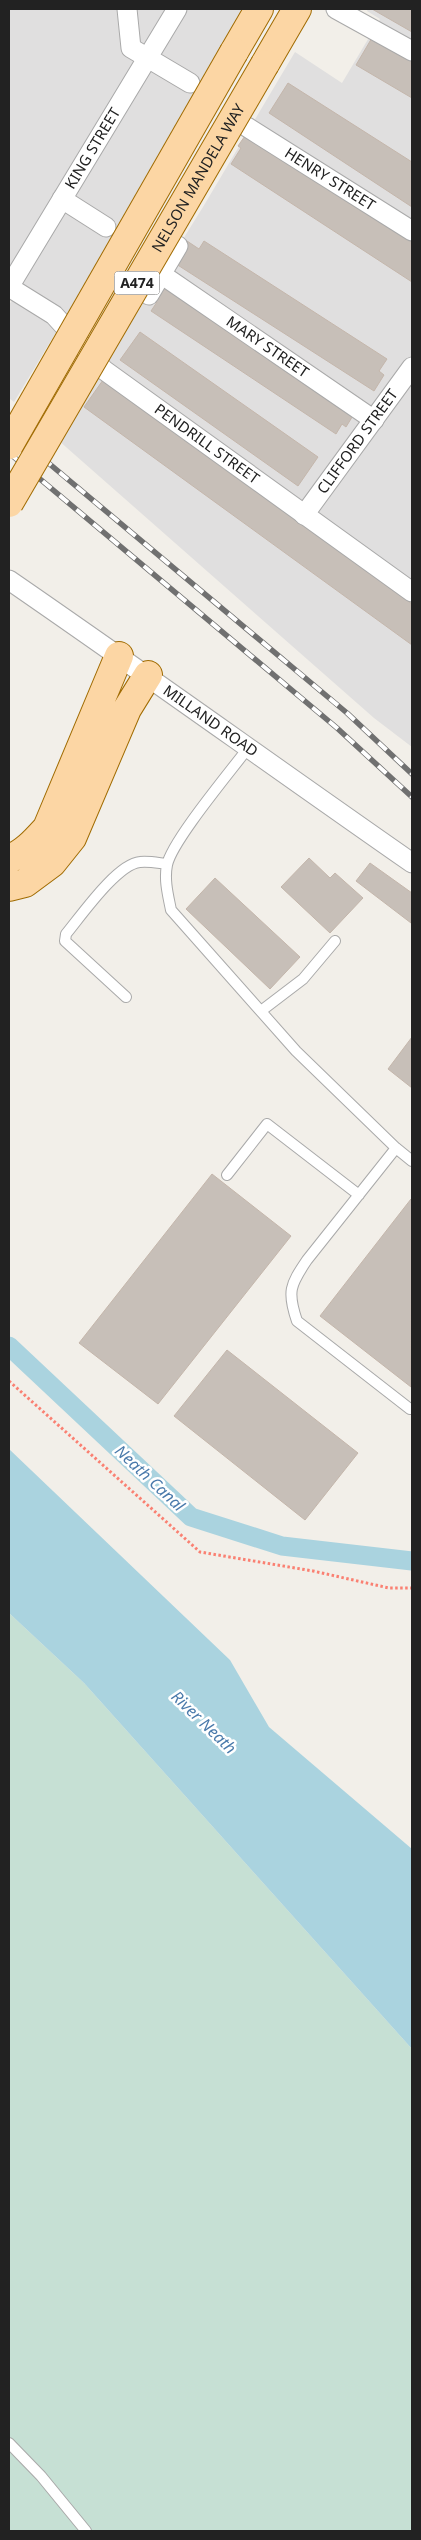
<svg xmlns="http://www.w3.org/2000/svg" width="421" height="2540" font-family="'Noto Sans',sans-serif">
  <rect width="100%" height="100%" fill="#f2efe9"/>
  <!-- residential -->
  <path fill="#e0dfdf" d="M9,9H251L14,402L9,398V305L24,281L9,270Z
    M368,9H412V747L374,718L58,440L203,207L295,52L342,83L380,19L367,11Z"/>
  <!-- wetland -->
  <path fill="#c6e0d4" d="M9,1613L84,1683L412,2049V2531H9Z"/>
  <!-- water -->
  <path fill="#aad3df" d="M9,1449L230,1660L269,1727L412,1849V2049L84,1683L9,1613Z"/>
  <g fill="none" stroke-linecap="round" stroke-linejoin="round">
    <!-- canal -->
    <path stroke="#aad3df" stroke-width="19" d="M9,1346L191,1517L282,1546L412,1561"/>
  </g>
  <!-- building -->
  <path fill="#c7bfb8" stroke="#c4b6ab" d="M372,9H412V32Z
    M376,31L412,52V98L356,65Z
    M288,83L412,162V207L269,113Z
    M249,130L412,236V282L231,164L241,148L238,146Z
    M187,241L199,249L204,241L387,359L379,371L384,375L374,391L173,262Z
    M165,281L357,409L346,427L342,424L336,434L151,311L157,302L153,299Z
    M140,332L318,457L298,486L120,360Z
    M103,380L412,604V645L84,407Z
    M309,858L330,878L335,873L363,898L330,933L281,887Z
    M370,863L412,893L411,923L356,881Z
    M215,878L300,957L270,989L186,909Z
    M412,1037V1088L388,1069Z
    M212,1174L291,1236L158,1404L79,1343Z
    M411,1199L412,1201L411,1387L320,1316Z
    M227,1350L358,1453L305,1520L174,1416Z"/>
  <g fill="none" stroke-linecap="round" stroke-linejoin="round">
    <!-- lane casing -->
    <g stroke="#a9a9a9" stroke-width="12">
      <path id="lane" d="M248,748C230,772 172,841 167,865C164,880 168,895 171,910L296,1051L396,1148L412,1161
        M126,997L65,941L66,934C81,916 117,864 140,862C149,861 158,863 167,864
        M261,1011L303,979L335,941
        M396,1148L307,1260C290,1285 287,1292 297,1321L410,1409
        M227,1175L267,1124L359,1195
        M9,2443L41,2476L86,2531"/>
    </g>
    <!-- street casing -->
    <g stroke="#a9a9a9" stroke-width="21">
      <g id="street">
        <path d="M127,9L131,48L190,83"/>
        <path d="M336,9L412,51"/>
        <path id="s1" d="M247,127L412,231"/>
        <path d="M62,199L106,227"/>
        <path id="s2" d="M161,274L374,420"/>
        <path id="s3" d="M9,287L54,315L104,370L412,592"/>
        <path id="s4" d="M9,287L177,9"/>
        <path d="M149,295L178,246"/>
        <path id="s5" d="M304,515L412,367"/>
        <path id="s6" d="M9,580C144,673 277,769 412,863"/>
      </g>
    </g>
    <!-- primary casing -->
    <g stroke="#a06b00" stroke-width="30">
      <path id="primary" d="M234,52L259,9
        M265,64L297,9
        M9,859C25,853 36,840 47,828L119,656
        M9,887L25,883L52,863L72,838L127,709L148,675"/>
    </g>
    <!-- path -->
    <path stroke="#fa8072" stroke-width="3" stroke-dasharray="2.5 2.5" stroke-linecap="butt" d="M9,1381L200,1552L313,1571L389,1588H412"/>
    <!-- lane -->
    <use href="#lane" stroke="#fff" stroke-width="10"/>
    <!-- street -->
    <use href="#street" stroke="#fff" stroke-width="19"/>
    <!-- primary -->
    <use href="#primary" stroke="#fcd6a4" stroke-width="28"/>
    <!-- rail casing -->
    <g stroke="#707070" stroke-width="5.5">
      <path id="rail" d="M9,430L347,713L412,774
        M9,453L337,728L412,797"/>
    </g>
    <!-- rail -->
    <use href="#rail" stroke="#fff" stroke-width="4" stroke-dasharray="11" stroke-linecap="butt"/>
    <!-- primary-bridge casing -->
    <g stroke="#a06b00" stroke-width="30" stroke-linecap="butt">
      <g id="primary-bridge">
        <path d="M9,445L234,52"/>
        <path id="s7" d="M9,503L265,64"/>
      </g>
    </g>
    <!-- primary-bridge -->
    <use href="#primary-bridge" stroke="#fcd6a4" stroke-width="28"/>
  </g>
  <g text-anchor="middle" stroke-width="5" stroke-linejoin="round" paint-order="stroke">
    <!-- shield labels -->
    <rect fill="#fff" stroke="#646464" stroke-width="1" x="114.5" y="271.5" width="45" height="23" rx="4"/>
    <g font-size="14" font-weight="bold" fill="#222">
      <text x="137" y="288">A474</text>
    </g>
    <!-- street labels -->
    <g font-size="15" fill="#222" stroke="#fff">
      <text dy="5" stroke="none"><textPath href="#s4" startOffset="162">KING STREET</textPath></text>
      <text dy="5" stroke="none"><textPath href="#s7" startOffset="376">NELSON MANDELA WAY</textPath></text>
      <text dy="5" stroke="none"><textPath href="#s1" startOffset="98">HENRY STREET</textPath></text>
      <text dy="5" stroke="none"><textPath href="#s2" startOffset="129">MARY STREET</textPath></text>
      <text dy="5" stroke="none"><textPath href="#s5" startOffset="91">CLIFFORD STREET</textPath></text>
      <text dy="5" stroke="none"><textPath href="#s3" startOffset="254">PENDRILL STREET</textPath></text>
      <text dy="5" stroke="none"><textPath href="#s6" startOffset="246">MILLAND ROAD</textPath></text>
    </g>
    <!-- water labels -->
    <g font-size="16" font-style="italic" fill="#4a7aab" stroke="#fff">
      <text transform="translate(150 1478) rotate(43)" y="6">Neath Canal</text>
      <text transform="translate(204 1722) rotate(44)" y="6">River Neath</text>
    </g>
  </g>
  <!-- border -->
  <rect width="421" height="2540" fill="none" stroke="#222222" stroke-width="20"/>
</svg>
